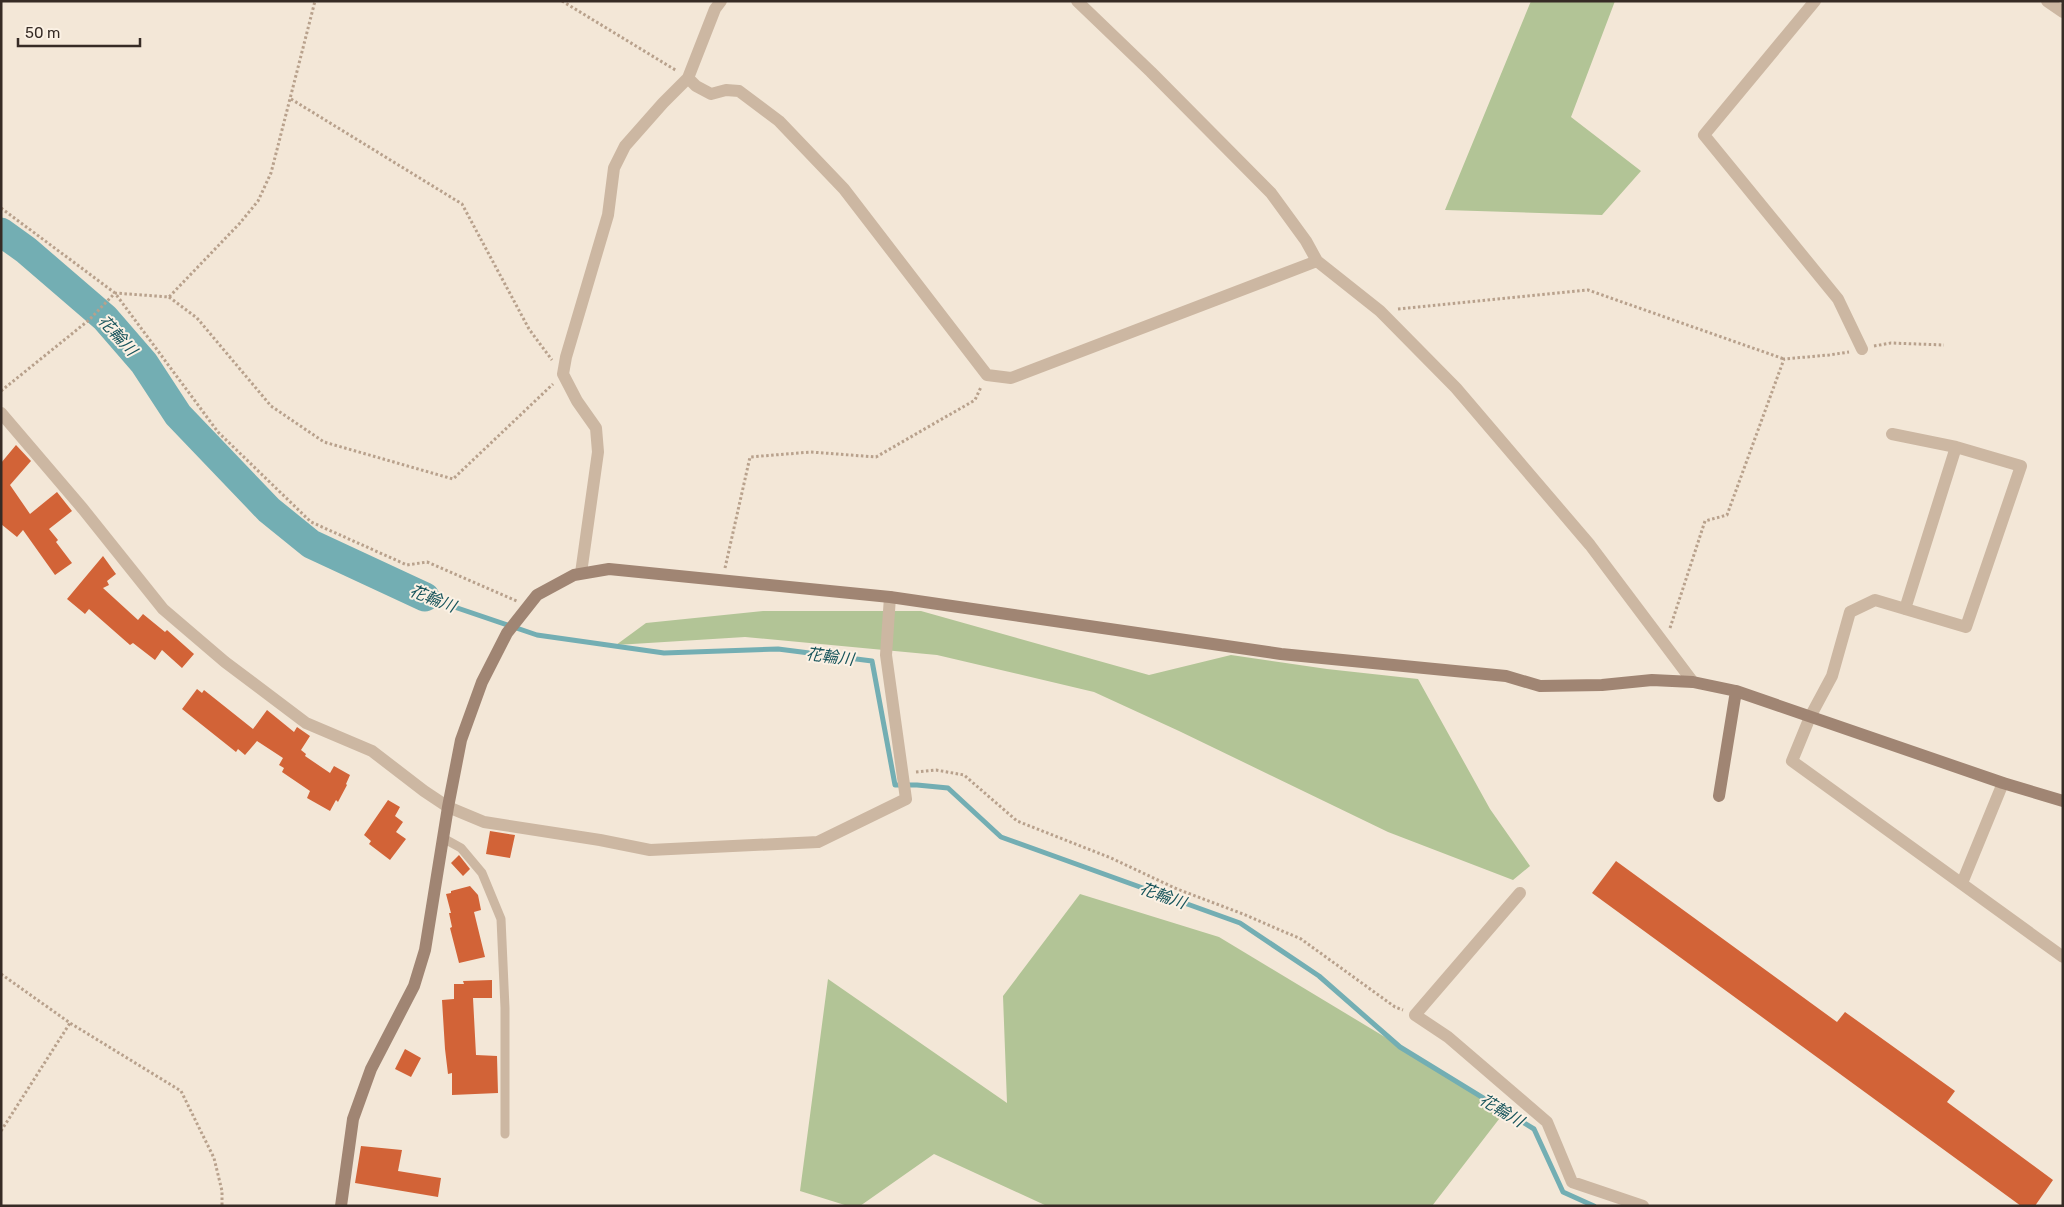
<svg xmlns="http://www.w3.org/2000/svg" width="2064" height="1207" font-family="Rubik,'Noto Sans JP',sans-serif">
  <rect width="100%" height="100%" fill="#f3e7d7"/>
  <!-- green -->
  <path fill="#b2c496" d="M1531,1H1615L1571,117L1641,171L1602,215L1445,210Z
    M763,611H921L1149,675L1231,655L1327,669L1418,679L1490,809L1530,866L1513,880L1388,832L1179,731L1094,692L937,655L745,637L616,645L646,623Z
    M1080,894L1219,937L1506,1110L1432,1206H1047L934,1154L860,1206H848L800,1191L828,979L1007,1103L1003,996Z"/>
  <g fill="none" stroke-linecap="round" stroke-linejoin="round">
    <!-- stream -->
    <path stroke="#73aeb3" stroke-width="5" d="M425,597L537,635L664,653L778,649L872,661L895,785H917L948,788L1001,837L1240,923L1319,976L1400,1047L1534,1129L1563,1192L1594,1206"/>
    <!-- river -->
    <path stroke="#73aeb3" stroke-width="29" d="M1,232L26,250L105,318L144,363L178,415L269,510L311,544L425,597"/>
  </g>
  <!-- building -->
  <path fill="#d26337" d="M16,445L31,461L10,485L30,514L57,492L72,511L49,529L58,540L56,542L72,563L55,575L23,530L17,537L1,524V463Z
    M103,556L116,574L107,581L109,585L103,588L138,620L143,614L165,632L167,630L194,654L182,668L162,650L155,660L133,643L130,645L89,609L85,614L67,599Z
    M197,689L202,693L204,690L253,729L267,710L294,732L297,727L310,736L301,750L306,754L305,756L330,773L334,766L350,775L346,784L347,785L338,802L336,800L330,811L307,798L310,791L282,772L284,768L279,765L283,758L257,741L245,755L238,749L236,752L182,709Z
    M388,800L400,807L395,816L403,822L396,832L406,839L390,860L369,844L371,841L364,835Z
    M490,831L515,835L510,858L486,854Z
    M459,855L470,869L463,876L451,863Z
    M1616,861L1837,1022L1845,1012L1955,1091L1947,1102L2053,1180L2037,1203L2035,1206H2021L1592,893Z
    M470,886L478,895L481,910L474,912L485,957L459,963L450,928L452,927L449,913H451L446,894L451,893V891Z
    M492,980V998H473L476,1055L497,1056L498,1093L452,1095V1073L448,1074L445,1049L442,1000L454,999V984H464L463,981Z
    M405,1049L421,1058L411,1077L395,1069Z
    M361,1146L402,1150L398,1171L441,1178L438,1197L355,1183Z"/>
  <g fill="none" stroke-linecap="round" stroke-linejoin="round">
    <!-- path -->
    <path stroke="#b8a18c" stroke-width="3" stroke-dasharray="2.5 2.5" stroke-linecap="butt" d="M562,1L677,71
      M291,99L462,204L529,329L552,360
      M1,208L115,293L218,432L311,522L407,565L427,562L517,601
      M169,297L197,318L271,406L324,442L453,479L553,384
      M1398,309L1588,290L1784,359
      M1874,346L1891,343L1944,345
      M1,391L89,320L115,293L169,297L240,223L258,201L271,173L315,1
      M725,568L750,457L811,452L876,457L975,400L981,387
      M1670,628L1705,521L1727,515L1784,359L1829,355L1849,352
      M916,772L936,770L964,775L1017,821L1111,858L1177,889L1243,914L1301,939L1395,1007L1403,1010
      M1,974L70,1023L181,1091L214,1158L222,1191V1206
      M1,1131L70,1023"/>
    <!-- lane -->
    <path stroke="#ccb7a2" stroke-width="9" d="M443,838L461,848L482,873L501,919L505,1008V1134"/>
    <!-- street -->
    <path stroke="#ccb7a2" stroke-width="12" d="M1077,1L1151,72L1271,193L1306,241L1317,261L1380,311L1456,388L1590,545L1693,682
      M1815,1L1704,135L1838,299L1862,349
      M2047,1L2063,12
      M688,78L696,86L711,94L726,90L739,91L779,121L844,189L987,375L1011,378L1317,261
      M1,413L83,509L163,609L225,662L306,723L372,751L424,791L448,807L484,822L600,840L650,850L818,842L906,799L886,655L890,597
      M1892,434L1956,447L2021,466L1966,627L1875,600L1850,612L1832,676L1810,717L1792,761L2063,957
      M581,573L598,452L596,428L577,401L563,374L566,357L608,215L614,168L625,146L663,103L688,78L715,9L721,1
      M1905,609L1956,447
      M1962,883L2003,783
      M1520,893L1415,1015L1448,1037L1547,1122L1572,1182L1643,1206"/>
    <!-- secondary -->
    <path stroke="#a08573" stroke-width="12" d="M1719,796L1736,691
      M341,1206L353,1119L371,1069L414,986L425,950L448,807L461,740L482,682L507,633L537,595L574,575L609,569L890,597L1281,654L1506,676L1540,686L1602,685L1652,680L1693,682L1736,691L2003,783L2063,801"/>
  </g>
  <g text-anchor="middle" stroke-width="4" stroke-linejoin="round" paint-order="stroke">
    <!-- water labels -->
    <g font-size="16" font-style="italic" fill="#17545b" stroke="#fbf1e4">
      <text transform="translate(118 335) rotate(47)" y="6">花輪川</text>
      <text transform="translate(433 598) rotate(21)" y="6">花輪川</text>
      <text transform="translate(830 656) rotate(7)" y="6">花輪川</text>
      <text transform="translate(1163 895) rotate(20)" y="6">花輪川</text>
      <text transform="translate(1502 1110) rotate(31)" y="6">花輪川</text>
    </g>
  </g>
  <!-- border -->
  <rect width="2064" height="1207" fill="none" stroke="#362b25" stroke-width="5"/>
  <!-- scale -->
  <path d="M18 38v8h122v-8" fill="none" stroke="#362b25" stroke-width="2.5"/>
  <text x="25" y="38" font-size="15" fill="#362b25" stroke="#fbf1e4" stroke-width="4" paint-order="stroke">50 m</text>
</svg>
